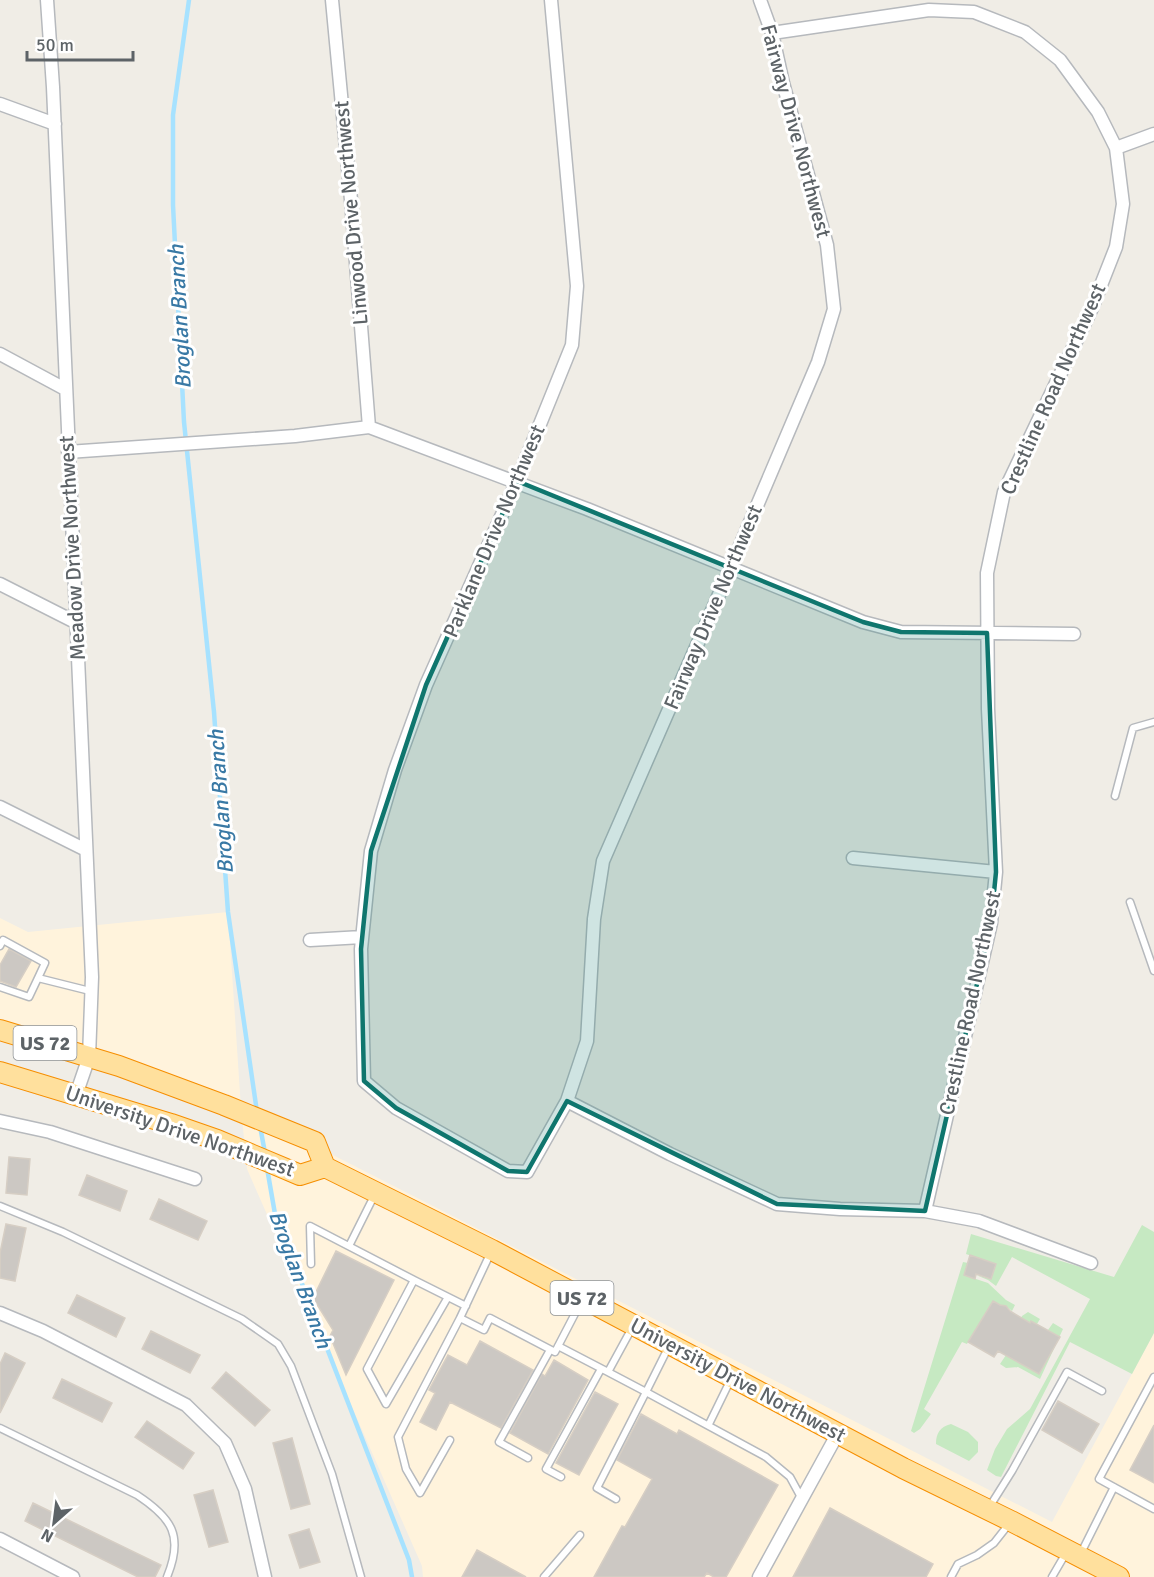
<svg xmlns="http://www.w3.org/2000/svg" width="1154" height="1577" font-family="Signika,sans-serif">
  <rect width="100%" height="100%" fill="#f0ede6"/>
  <!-- commercial -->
  <path fill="#fff3dc" d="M228,912L241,1108L1052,1522L1154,1333V1577H423L422,1566L247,1169L241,1108L0,1030V918L28,932Z"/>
  <!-- green -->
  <path fill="#c6e9c2" d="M1142,1225L1154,1232V1333L1132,1374L1070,1342L1001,1477L996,1476L987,1470L995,1449L1007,1429L1030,1409L1090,1299L1012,1257L996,1286L988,1280L976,1275L991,1279L995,1264L966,1254L971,1234L1114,1277Z
    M963,1262L968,1263L964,1275L988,1283L1006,1300L1015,1305L1012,1311L1006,1306L1000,1305L993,1301L968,1342L967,1344L962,1342L924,1409L931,1414L920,1429L914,1433L911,1431Z
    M1028,1312L1040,1319L1037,1324L1031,1321L1039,1373L1060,1337L1048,1330L1053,1323L1063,1329L1040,1379L1018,1367L1006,1368L1000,1364L1006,1355L1022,1316Z
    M951,1424L968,1432L978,1442V1452L969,1461L936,1444C936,1433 940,1427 951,1424Z"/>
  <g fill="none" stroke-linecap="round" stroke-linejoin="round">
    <!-- stream -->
    <path stroke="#a7e2ff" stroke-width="4.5" d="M189,0L173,115V205L184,422L214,712L228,912L257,1112
      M260,1126L265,1153
      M267,1168L275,1214L409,1560L412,1577"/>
  </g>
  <!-- building -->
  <path fill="#ccc8c3" stroke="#d6cec4" stroke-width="1.5" d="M9,949L31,961L16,987L0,981V965Z
    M9,1157L30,1159L27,1195L6,1193Z
    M87,1175L127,1191L120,1211L79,1195Z
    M159,1199L207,1221L198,1240L150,1219Z
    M6,1224L26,1228L15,1281L0,1278V1253Z
    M336,1251L394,1280L346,1375L330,1336L333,1330L313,1298Z
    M970,1255L996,1264L991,1279L976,1274L975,1279L964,1275Z
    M77,1295L125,1318L116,1337L68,1313Z
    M993,1301L1000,1305L1006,1306L1010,1311L1030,1323L1031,1321L1060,1337L1039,1374L998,1351L994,1357L968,1342Z
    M151,1331L200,1355L190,1373L142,1349Z
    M480,1341L533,1370L501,1428L450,1402L436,1430L420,1422L435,1393L429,1390L448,1355L467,1365Z
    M5,1353L25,1363L0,1413V1364Z
    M554,1360L588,1380L548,1454L510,1433L542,1374L545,1376Z
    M226,1372L270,1410L255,1426L212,1388Z
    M62,1379L112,1403L102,1422L53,1398Z
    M595,1392L618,1404L579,1475L556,1463Z
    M1058,1401L1099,1424L1082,1453L1042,1430Z
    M641,1414L677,1434L679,1430L778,1485L726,1577H714L707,1573L704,1577H594L622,1526L625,1527L652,1479L617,1460Z
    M147,1421L194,1453L183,1469L135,1437Z
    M1154,1425V1483L1130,1470Z
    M292,1438L310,1504L291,1509L273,1443Z
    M213,1490L228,1542L209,1547L194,1495Z
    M33,1503L161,1565L155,1577H138L25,1521Z
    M830,1508L933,1564L926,1577H793Z
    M309,1529L320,1562L300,1568L289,1535Z
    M477,1550L526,1577H462Z"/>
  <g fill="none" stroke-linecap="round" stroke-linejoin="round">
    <!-- service casing -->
    <g stroke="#b6b9bd" stroke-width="9">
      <path id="service" d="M1115,796L1133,728L1154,722
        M1130,902L1154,971
        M0,946L3,940L45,963L38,978
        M0,987L29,997L38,978L90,991
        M0,1206L63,1232L242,1319L278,1344L291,1366L332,1474L361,1577
        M349,1246L374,1196
        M491,1252L460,1318L484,1330L490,1318L555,1352L581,1302
        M311,1264L310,1226L414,1280L367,1369L386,1404L448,1297
        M414,1280L466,1306
        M558,1346L608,1372L632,1328
        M668,1348L646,1392L766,1457L790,1477L802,1499
        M608,1372L646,1392L597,1488L616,1499
        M1154,1377L1099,1479L1154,1509
        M709,1424L731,1379
        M0,1428L137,1495C172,1518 184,1536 167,1577
        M450,1440L420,1493L406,1469L398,1437L460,1318
        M528,1458L499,1442L550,1350
        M561,1477L546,1469L601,1369
        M990,1506L1012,1471L1067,1372L1102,1391
        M1081,1553L1114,1487
        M544,1577L580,1535
        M951,1577L958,1564L977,1555L994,1543L1009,1524
        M1052,1577L1066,1553"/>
    </g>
    <!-- minor casing -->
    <g stroke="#b6b9bd" stroke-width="15">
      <path id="minor" d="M47,0L53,87L92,977L89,1057L76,1095
        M332,0L351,200L369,427
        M551,0L577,286L572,345L517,481L426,685L395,770L371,851L361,949L364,1081L396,1108L508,1171L527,1172L567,1101L587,1041L594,919L603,861L731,567L818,362L834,309L827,245L783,83L772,33L760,0
        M772,33L929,10L974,12L1025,32L1060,60L1098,112L1116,148L1123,204L1116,247L1092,308L1004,492L987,573L988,709L996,872L991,923L925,1211
        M0,104L55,124
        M1116,148L1154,134
        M0,354L65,389
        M68,452L295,436L369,427L587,509L863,622L901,632L1074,634
        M0,584L75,622
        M0,807L86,850
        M853,858L996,872
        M310,940L362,937
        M567,1101L670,1154L777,1204L840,1209L925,1211L979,1221L1091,1263
        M0,1121L50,1132L195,1179
        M0,1313L43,1331L186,1405L225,1443L245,1489L265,1577
        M0,1539L73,1577
        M759,1577L838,1433"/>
    </g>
    <!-- trunk casing -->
    <g stroke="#f68e00" stroke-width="22">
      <path id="trunk" d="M0,1030L119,1066L224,1105L315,1142L325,1167L492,1250L903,1468L1011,1521L1119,1577
        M0,1072L171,1124L217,1140L300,1175L325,1167"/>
    </g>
    <!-- service -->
    <use href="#service" stroke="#fff" stroke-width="6"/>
    <!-- minor -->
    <use href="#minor" stroke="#fff" stroke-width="12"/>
    <!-- trunk -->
    <use href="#trunk" stroke="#ffe09d" stroke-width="20"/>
  </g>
  <!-- marked area -->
  <path fill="#0f766e" fill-opacity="0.2" stroke="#0f766e" stroke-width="4.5" stroke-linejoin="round" d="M517,481L863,622L901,632L987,633L996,872L991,923L925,1211L777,1204L567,1101L527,1172L508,1171L396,1108L364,1081L361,949L371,851L426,685Z"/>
  <g text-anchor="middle" stroke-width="6" stroke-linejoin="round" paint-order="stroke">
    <!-- shield labels -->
    <g fill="#fff" stroke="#8e9295" stroke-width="1.5">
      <rect x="13.5" y="1026" width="63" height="34" rx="4.5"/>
      <rect x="550.5" y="1281" width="63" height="34" rx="4.5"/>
    </g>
    <g font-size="20" font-weight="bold" fill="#5d6367">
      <text x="45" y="1050">US 72</text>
      <text x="582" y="1305">US 72</text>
    </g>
    <!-- street labels -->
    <g font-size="21" fill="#5d6367" stroke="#fff">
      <text transform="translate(796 131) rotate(75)" y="7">Fairway Drive Northwest</text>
      <text transform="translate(351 213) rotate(-95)" y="7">Linwood Drive Northwest</text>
      <text transform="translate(1053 389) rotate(-66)" y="7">Crestline Road Northwest</text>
      <text transform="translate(494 531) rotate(-67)" y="7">Parklane Drive Northwest</text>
      <text transform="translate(72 548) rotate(-93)" y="7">Meadow Drive Northwest</text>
      <text transform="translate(713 607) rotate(-67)" y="7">Fairway Drive Northwest</text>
      <text transform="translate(970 1003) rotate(-78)" y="7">Crestline Road Northwest</text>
      <text transform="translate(180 1131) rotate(19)" y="7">University Drive Northwest</text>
      <text transform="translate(738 1380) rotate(28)" y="7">University Drive Northwest</text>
    </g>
    <!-- water labels -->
    <g font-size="22" font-style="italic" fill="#3979a5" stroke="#fff">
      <text transform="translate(179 317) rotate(-93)" y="8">Broglan Branch</text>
      <text transform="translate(220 802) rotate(-94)" y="8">Broglan Branch</text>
      <text transform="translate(301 1279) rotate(70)" y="8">Broglan Branch</text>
    </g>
  </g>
  <!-- north arrow -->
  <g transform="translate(54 1523) rotate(208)" stroke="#ffffff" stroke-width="4.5" paint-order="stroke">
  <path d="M0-4.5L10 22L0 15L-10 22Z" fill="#5d6367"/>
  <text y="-9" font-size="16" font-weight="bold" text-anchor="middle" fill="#5d6367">N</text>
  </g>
  <!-- scale -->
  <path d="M27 51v9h106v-9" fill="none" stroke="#5d6367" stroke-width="3"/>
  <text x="36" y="51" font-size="18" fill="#5d6367" stroke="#ffffff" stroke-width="4.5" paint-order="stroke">50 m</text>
</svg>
